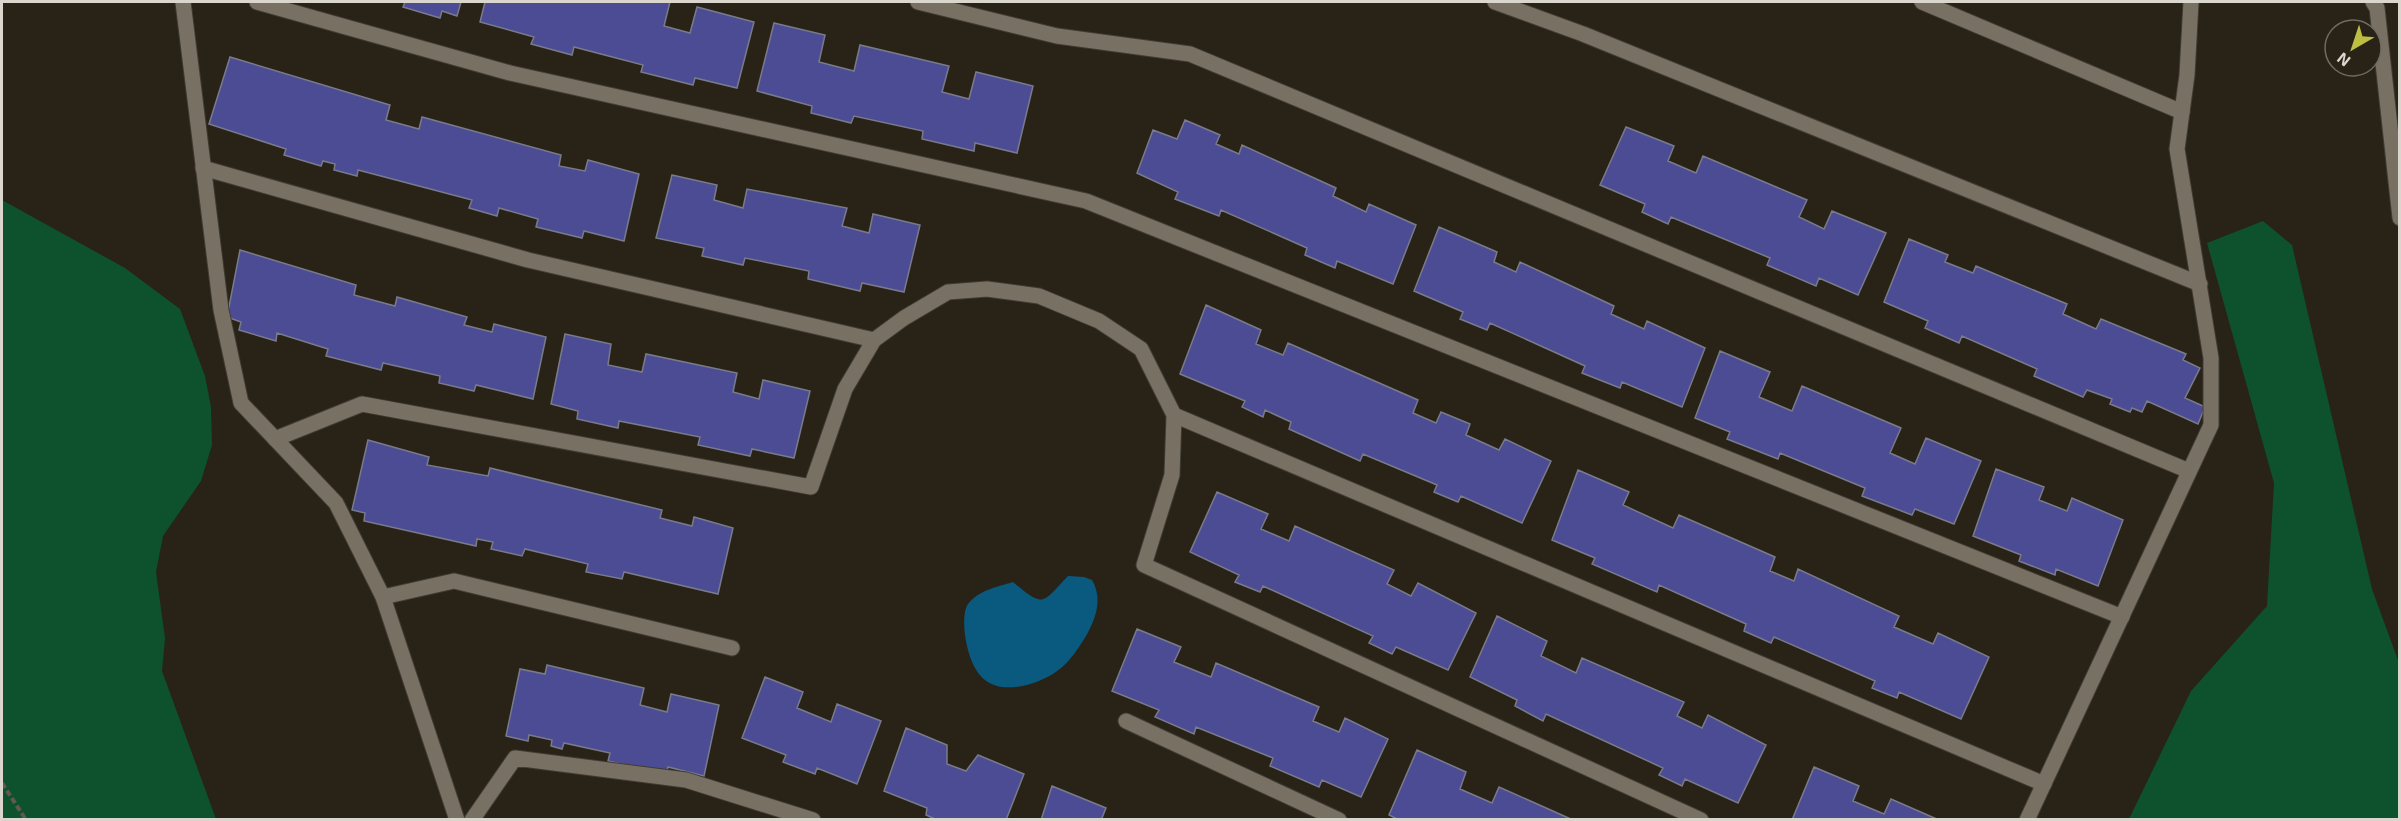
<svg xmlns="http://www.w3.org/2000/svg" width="2401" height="821" font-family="'Exo 2',sans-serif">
  <rect width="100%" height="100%" fill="#292216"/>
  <!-- green -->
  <path fill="#0d522c" d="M2,200L125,268L180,309L205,376L211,407L212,445L201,481L163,536L156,572L165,638L162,671L216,819H2Z
    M2263,221L2292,245L2372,589L2399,663V819H2129L2191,691L2267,606L2274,483L2207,243Z"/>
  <!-- water -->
  <path fill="#0a5a7f" d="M1068,576L1084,577L1092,580C1103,599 1096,618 1086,636C1079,647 1072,659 1061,668C1044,683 1004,696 985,680C973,671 967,650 965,635C964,627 963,611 968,604C979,590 997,587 1013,582C1045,609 1042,603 1068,576Z"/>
  <!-- building -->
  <path fill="#4c4c94" stroke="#797b8a" stroke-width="1.5" d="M405,2H461L457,16L442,11L440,18L403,7Z
    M485,2H670L664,26L690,33L697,7L754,22L737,88L695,78L693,85L641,72L643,65L574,47L572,55L531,44L534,37L480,22Z
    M774,23L825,35L819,62L854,71L860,45L949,66L942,92L969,99L976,72L1033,86L1017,153L975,143L974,151L922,139L923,131L854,116L851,123L811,113L812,106L757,91Z
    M230,57L390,105L386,120L419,129L422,117L561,155L559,166L585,171L588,160L639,174L624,241L584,231L582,238L536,227L538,219L499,208L497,216L469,208L472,200L358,170L357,176L334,170L335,164L323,161L321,166L284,155L286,149L209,124Z
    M1185,120L1220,135L1216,144L1239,154L1242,145L1336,188L1333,196L1366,212L1369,204L1416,225L1393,284L1337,261L1335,268L1305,255L1307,248L1221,210L1219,216L1175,199L1178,192L1137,173L1153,130L1177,139Z
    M1626,127L1674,146L1668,161L1696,173L1703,156L1807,200L1799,217L1824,229L1832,211L1886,233L1858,295L1819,278L1816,286L1767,265L1770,258L1671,217L1668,224L1642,212L1645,204L1600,185Z
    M672,175L717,185L714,200L743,208L747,189L847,208L842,226L869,233L873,214L920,225L904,292L862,283L860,291L808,279L809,271L745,258L743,265L702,256L704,248L656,238Z
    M1439,227L1497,252L1494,262L1516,272L1520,262L1614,306L1611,314L1644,329L1647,321L1705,348L1682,407L1622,382L1620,388L1582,373L1585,366L1490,323L1487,330L1460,319L1463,312L1414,291Z
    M1909,239L1948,255L1945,262L1973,273L1976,266L2067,304L2063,314L2096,329L2101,319L2186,354L2183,360L2200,368L2185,398L2205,407L2198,424L2147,401L2142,412L2132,408L2130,412L2110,404L2112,399L2087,390L2083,397L2034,376L2037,369L1962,336L1959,343L1925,328L1928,321L1884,302Z
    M240,250L356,285L354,295L395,306L397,297L467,317L464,325L492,332L494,324L546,337L533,399L476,385L474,391L439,383L440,376L383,363L381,370L326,356L328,349L277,333L276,341L239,330L241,322L227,317Z
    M1206,305L1261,330L1256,344L1283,355L1288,343L1418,400L1413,413L1436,423L1441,412L1470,424L1466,435L1499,450L1505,439L1551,461L1522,523L1461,496L1458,502L1434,492L1437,485L1363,454L1360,461L1289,429L1291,422L1265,410L1263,417L1242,407L1245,401L1180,374Z
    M565,334L611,344L608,365L642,372L646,354L737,373L733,392L759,399L763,380L810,391L794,458L752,449L750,456L698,445L700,437L619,421L618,428L577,419L578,411L551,404Z
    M1720,351L1770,372L1759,397L1792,411L1802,386L1901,428L1890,453L1915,464L1926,438L1981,461L1954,524L1915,509L1912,515L1862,496L1865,488L1780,453L1778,459L1727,439L1730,432L1695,418Z
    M368,440L429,457L427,465L488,476L490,468L662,510L660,518L692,526L694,517L733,528L718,594L624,572L622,579L586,572L588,564L525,549L522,556L491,549L493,542L477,539L476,546L364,521L365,513L352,510Z
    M1996,469L2044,487L2039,500L2067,511L2072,498L2123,520L2098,586L2056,569L2055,575L2019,561L2021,555L1973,536Z
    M1578,470L1629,492L1623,505L1673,528L1679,515L1775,557L1770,571L1794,581L1798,569L1899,616L1894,627L1933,644L1938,633L1989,657L1961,719L1899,692L1897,698L1872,688L1875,681L1774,637L1771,643L1744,631L1746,624L1659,585L1657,592L1592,564L1595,558L1552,540Z
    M1217,492L1268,514L1261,529L1289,541L1295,526L1394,570L1387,584L1411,596L1418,583L1476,613L1448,670L1396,647L1392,654L1369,643L1373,636L1263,586L1260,592L1235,582L1239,575L1190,552Z
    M1497,616L1547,641L1541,656L1576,673L1582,658L1684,702L1677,716L1702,728L1708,715L1766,745L1738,803L1685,779L1682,786L1659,775L1663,768L1546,714L1543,721L1515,706L1517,700L1470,677Z
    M1137,629L1181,647L1174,662L1211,677L1216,663L1319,707L1313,721L1339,732L1345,718L1388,739L1361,797L1322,780L1319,787L1270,766L1273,758L1196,727L1194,734L1155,717L1159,710L1112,691Z
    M547,665L644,688L640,705L667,712L671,694L719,705L704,776L668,767L666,774L608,761L610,753L564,743L562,749L551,746L552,740L529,735L528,741L506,736L520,669L545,674Z
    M765,677L803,692L797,708L831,722L837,704L881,721L857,784L817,768L815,774L783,762L786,755L742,738Z
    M906,728L947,745V764L966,771L978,755L1024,774L1006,820H937L926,815L927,808L884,791Z
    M1417,750L1466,772L1460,789L1492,803L1499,787L1573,820H1399L1389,815Z
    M1814,767L1859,786L1853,801L1884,814L1891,799L1939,820H1792Z
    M1052,786L1106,808L1102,818L1106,820H1041Z"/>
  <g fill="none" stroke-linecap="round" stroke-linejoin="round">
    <!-- minor casing -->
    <g stroke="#413c34" stroke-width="17">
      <path id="minor" d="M257,2L510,73L1086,201L2122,617
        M918,2L1057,36L1190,54L2189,471
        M1495,2L1583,34L2200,284
        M1922,2L2182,112
        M2373,2L2377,8L2400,218
        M203,168L528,260L874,340
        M1174,415L2044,784
        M275,439L362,404L811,487L845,389L874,340L904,318L948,292L987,289L1039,296L1099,321L1141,349L1174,415L1172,475L1144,565L1701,820
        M383,597L454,581L732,648
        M1126,721L1339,820
        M472,820L515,758L686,780L813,820"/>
    </g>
    <!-- tertiary casing -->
    <g stroke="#413c34" stroke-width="17">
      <path id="tertiary" d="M183,2L221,310L241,403L336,503L383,597L457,820
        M2027,820L2211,425V358L2177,149L2187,75L2191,2"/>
    </g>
    <!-- path -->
    <path stroke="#5f594f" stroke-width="4" stroke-dasharray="6 3" stroke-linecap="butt" d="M2,783L26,820"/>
    <!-- minor -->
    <use href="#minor" stroke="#787163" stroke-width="15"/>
    <!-- tertiary -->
    <use href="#tertiary" stroke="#787163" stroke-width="15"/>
  </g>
  <!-- border -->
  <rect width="2401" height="821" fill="none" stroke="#dad6ce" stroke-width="6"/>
  <!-- north arrow -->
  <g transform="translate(2353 48) rotate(219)"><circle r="28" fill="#292216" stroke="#706a60" stroke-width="1.5"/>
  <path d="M0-4.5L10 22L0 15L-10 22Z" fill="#bebe42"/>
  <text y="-9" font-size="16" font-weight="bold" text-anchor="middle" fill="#dad6ce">N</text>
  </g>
</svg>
